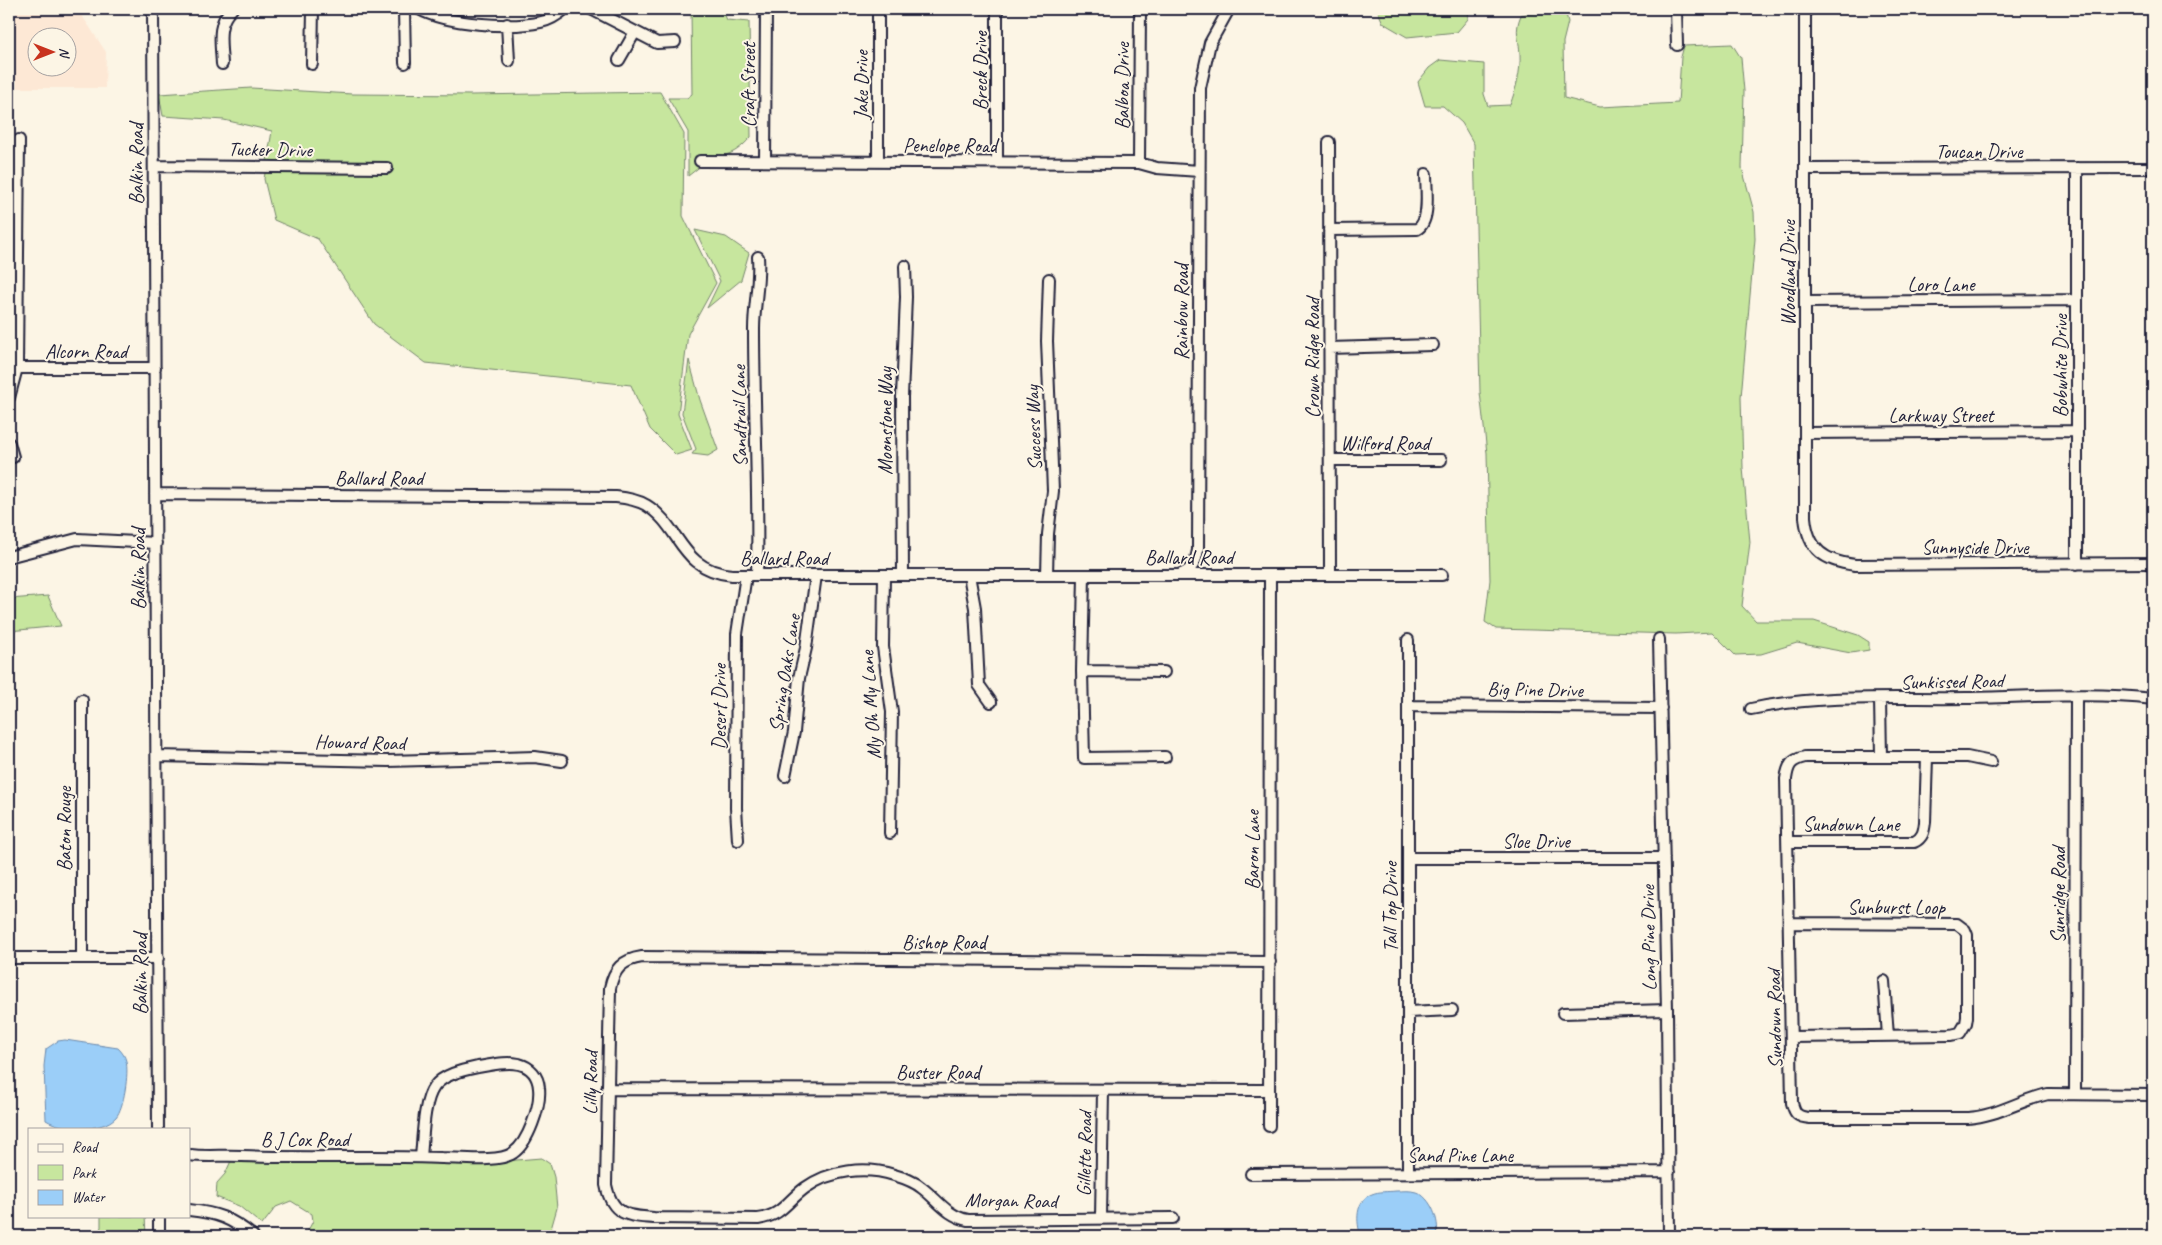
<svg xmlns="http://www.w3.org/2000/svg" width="2162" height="1245" font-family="Caveat,sans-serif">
  <rect width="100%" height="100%" fill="#fcf5e5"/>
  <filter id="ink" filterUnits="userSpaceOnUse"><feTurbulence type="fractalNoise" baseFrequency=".02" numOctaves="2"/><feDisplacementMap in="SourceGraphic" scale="10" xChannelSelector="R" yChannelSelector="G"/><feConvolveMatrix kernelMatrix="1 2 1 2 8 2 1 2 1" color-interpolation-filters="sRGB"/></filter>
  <g filter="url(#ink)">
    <!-- built -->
    <path fill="#fde8d5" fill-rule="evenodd" d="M9,9H61V11H79L106,52L105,88H9ZM38,38H68V68H38Z"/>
    <!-- green -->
    <path fill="#c7e69e" stroke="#74846c" d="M691,9H722L727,20L749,22L751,137C731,159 723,156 695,156V165H702L688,176V132L668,98H687L692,94Z
      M1377,9H1469L1468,19L1457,32L1407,37L1383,23Z
      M1553,9L1565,10L1568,22L1563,42L1564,98L1600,107L1678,103L1681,57L1684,46L1732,44L1741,58L1744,91L1742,168L1754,212L1755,239L1741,397L1743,468L1750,542L1742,606L1756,621H1814L1858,635L1869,642V650L1851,653L1797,643L1761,654L1735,655L1712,632L1676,634L1496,629L1485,622L1490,580L1487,453L1480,392L1474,144L1462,123L1443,106H1425L1418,82L1429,68L1440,60L1484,64V94L1488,106L1510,105C1516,89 1521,71 1520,54C1519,37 1514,32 1521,15Z
      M251,88L352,94L472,95L660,92L684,134L683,216L716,283L688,334L678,414L692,450L676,455L650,429L631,385L426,363L374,324L318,239L274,220L264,179L272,131L224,120L163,116L159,94Z
      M695,230L726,237L749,253L741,280L707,308L720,281Z
      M689,360L700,400L718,450L708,456L692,454L696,449L682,413Z
      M48,596L61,626L9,631V599Z
      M541,1158L550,1164L554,1177L557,1208L549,1236H305L313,1221L312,1214L291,1201L276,1207L262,1225L239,1206L216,1197L217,1183L225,1174L231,1161H505Z
      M101,1216H145L146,1236H97L101,1227Z"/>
    <!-- water -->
    <path fill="#9bcef8" stroke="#6b89ac" d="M65,1040L118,1048C122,1052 125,1056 126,1061C129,1073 124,1108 116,1117C101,1133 62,1130 46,1120L44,1066L46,1049L58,1041Z
      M1396,1191C1402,1191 1410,1190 1416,1192C1431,1197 1440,1221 1437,1236H1361C1356,1223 1355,1200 1372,1194C1379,1191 1388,1192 1396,1191Z"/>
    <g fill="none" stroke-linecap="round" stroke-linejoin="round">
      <!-- street casing -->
      <g stroke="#22223b" stroke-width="14">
        <path id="street" d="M153,9L158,1129
          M404,9L405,63
          M419,9C445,24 511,29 541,22C550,20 558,15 565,9
          M591,9L657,43L675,42
          M997,9V162
          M1676,9L1677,45
          M1805,9V517C1808,550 1824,561 1855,565L2153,563
          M507,24L509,61
          M619,60L635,32
          M222,64C221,44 216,23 232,9
          M312,64L313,9
          M1329,142L1330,575
          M700,161L1139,163L1157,168L1199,171
          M765,161L766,9
          M878,162V9
          M1139,163L1140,9
          M154,166L387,168
          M2077,168V564
          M1805,169L2153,168
          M1329,230L1417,229C1431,222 1426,188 1426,174
          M1805,302L2077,300
          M1329,348L1433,345
          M17,368H155
          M9,398L17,368L19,140
          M1805,433L2077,431
          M9,443L13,457
          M1330,460H1441
          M155,494L616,497C627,498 637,500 646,505C682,527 679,570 732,575H1442
          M12,556L77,539L156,543
          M1181,574C1193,569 1196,562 1198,550L1200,88L1210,43L1229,9
          M757,575C759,493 754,411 754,329C754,305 760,281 758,257
          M884,575L883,647L892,712L890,833
          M903,575L902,397L906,297L905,266
          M969,575L975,608L979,685L991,702
          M1047,575L1048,534L1053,491L1047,341L1049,279
          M1084,575L1082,671L1084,758L1165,757
          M1659,639L1667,1010L1669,1236
          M1408,640V1173
          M1082,671L1164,672
          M1880,699L1881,757
          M82,700V958
          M1408,706L1661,708
          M1751,709C1821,694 1896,699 1967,698C2029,697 2092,692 2153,699
          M157,756L388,761L535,757L562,761
          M1991,762L1967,757H1805C1791,760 1788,765 1786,779L1792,1103C1795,1115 1798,1117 1810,1118H1968C1997,1116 2020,1100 2048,1094L2153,1095
          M785,776L794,732L799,678L806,648L816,575
          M738,840L736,808L737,634L746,575
          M1788,842H1914C1923,838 1924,831 1925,822L1927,757
          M1408,858H1664
          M1790,923L1957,924L1965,930L1967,935V1017L1966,1023L1960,1033L1951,1035L1791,1037
          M9,958H158
          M1884,981L1888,1036
          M1408,1012L1452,1010
          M1563,1013L1667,1010
          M607,1089L1269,1090
          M2075,1094L2076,697
          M1269,1126L1270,575
          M189,1155C206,1157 224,1155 242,1156C309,1159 375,1155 442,1158C459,1158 499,1163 513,1153C528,1143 541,1106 539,1088C538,1076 531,1067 519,1064C505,1061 492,1065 478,1067C464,1070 443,1074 434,1087C423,1102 423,1138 421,1157
          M1251,1174L1669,1172
          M189,1210C217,1213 231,1218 253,1236
          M159,1216V1236
          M1101,1218L1103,1090
          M1173,1218L968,1220C947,1216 938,1200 922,1188C914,1181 904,1178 894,1175C865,1166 830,1170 805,1188C786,1202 783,1215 758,1219L654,1218C627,1216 612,1215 606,1185L610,988C614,969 622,960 642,957L1270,962"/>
      </g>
      <!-- street -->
      <use href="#street" stroke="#fcf5e5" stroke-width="10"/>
    </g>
  </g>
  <g text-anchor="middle" stroke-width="4" stroke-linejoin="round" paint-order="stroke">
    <!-- street labels -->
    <g font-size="20" fill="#22223b" stroke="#fcf5e5">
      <text transform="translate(980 71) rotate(-90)" y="7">Breck Drive</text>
      <text transform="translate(748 85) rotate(-90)" y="7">Craft Street</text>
      <text transform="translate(861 85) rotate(-90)" y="7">Jake Drive</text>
      <text transform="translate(1122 86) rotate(-90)" y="7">Balboa Drive</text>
      <text x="950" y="152">Penelope Road</text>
      <text transform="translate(270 149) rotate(1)" y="7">Tucker Drive</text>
      <text x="1979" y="158">Toucan Drive</text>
      <text transform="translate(136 164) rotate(-90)" y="7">Balkin Road</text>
      <text transform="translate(1788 273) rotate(-90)" y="7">Woodland Drive</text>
      <text x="1941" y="291">Loro Lane</text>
      <text transform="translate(1181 312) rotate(-90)" y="7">Rainbow Road</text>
      <text x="86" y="358">Alcorn Road</text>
      <text transform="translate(1312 358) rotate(-90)" y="7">Crown Ridge Road</text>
      <text transform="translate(2060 366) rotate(-90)" y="7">Bobwhite Drive</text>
      <text x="1941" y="422">Larkway Street</text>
      <text transform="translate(739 416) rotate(-91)" y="7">Sandtrail Lane</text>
      <text transform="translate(885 421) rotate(-90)" y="7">Moonstone Way</text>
      <text transform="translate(1033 428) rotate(-92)" y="7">Success Way</text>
      <text x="1385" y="450">Wilford Road</text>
      <text x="379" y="485">Ballard Road</text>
      <text x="1975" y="554">Sunnyside Drive</text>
      <text x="1189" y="564">Ballard Road</text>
      <text x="784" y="565">Ballard Road</text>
      <text transform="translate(138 569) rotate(-90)" y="7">Balkin Road</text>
      <text transform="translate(784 673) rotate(-81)" y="7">Spring Oaks Lane</text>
      <text transform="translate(1952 681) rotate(-1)" y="7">Sunkissed Road</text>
      <text transform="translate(1535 689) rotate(1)" y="7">Big Pine Drive</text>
      <text transform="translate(870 705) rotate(-94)" y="7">My Oh My Lane</text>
      <text transform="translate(719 707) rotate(-90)" y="7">Desert Drive</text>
      <text transform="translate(360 742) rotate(1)" y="7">Howard Road</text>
      <text x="1851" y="831">Sundown Lane</text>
      <text transform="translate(64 829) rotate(-90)" y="7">Baton Rouge</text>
      <text x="1536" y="848">Sloe Drive</text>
      <text transform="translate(1252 850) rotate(-90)" y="7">Baron Lane</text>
      <text transform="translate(2058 895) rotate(-90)" y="7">Sunridge Road</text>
      <text transform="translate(1390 907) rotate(-90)" y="7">Tall Top Drive</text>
      <text x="1896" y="914">Sunburst Loop</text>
      <text transform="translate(1648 938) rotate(-91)" y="7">Long Pine Drive</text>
      <text x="944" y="949">Bishop Road</text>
      <text transform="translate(140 974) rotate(-90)" y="7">Balkin Road</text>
      <text transform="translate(1774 1019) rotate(-91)" y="7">Sundown Road</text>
      <text x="938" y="1079">Buster Road</text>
      <text transform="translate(590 1083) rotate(-89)" y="7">Lilly Road</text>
      <text x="305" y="1146">B J Cox Road</text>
      <text transform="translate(1084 1154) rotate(-89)" y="7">Gillette Road</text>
      <text x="1460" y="1162">Sand Pine Lane</text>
      <text transform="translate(1011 1200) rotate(1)" y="7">Morgan Road</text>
    </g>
  </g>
  <!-- margin -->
  <rect width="2162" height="1245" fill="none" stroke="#fcf5e5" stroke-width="30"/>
  <rect x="15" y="15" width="2132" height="1215" fill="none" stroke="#22223b" stroke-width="2" filter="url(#ink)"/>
  <!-- legend -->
  <rect x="28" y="1128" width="162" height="90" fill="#fcf5e5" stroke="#a5a1a1"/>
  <rect x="38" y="1144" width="25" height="8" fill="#fcf5e5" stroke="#a5a1a1"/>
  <text x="72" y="1152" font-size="15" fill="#22223b">Road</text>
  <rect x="38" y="1165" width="25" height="15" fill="#c7e69e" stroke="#a5a1a1"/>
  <text x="72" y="1178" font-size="15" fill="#22223b">Park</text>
  <rect x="38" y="1190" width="25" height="15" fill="#9bcef8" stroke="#a5a1a1"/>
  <text x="72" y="1202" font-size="15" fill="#22223b">Water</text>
  <!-- north arrow -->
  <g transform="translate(52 52) rotate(90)"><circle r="24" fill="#fcf5e5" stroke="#a5a1a1"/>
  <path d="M0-4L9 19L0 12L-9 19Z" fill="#c8321e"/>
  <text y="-8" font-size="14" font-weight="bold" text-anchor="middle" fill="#22223b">N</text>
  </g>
</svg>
